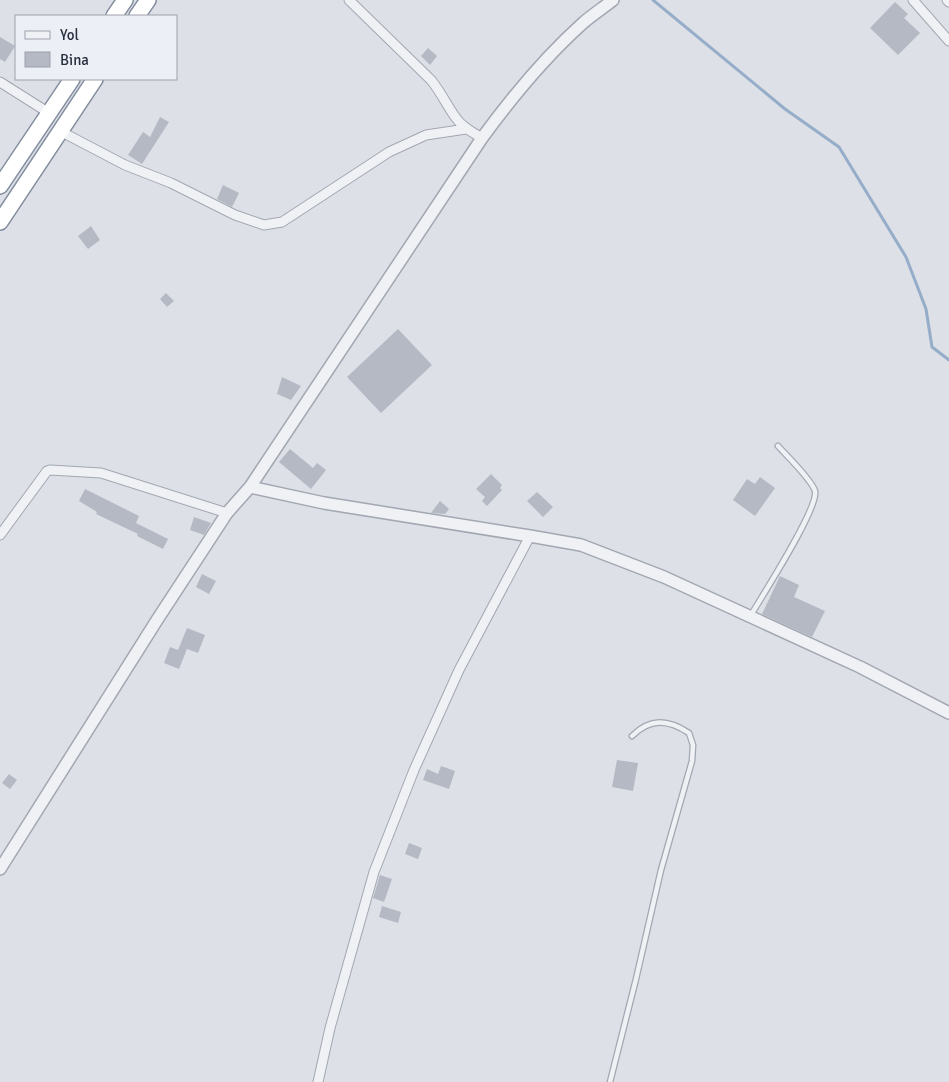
<svg xmlns="http://www.w3.org/2000/svg" width="949" height="1082" font-family="Signika,sans-serif">
  <rect width="100%" height="100%" fill="#dde0e7"/>
  <g fill="none" stroke-linecap="round" stroke-linejoin="round">
    <!-- stream -->
    <path stroke="#96adc9" stroke-width="3" d="M653,0L785,109L839,147L906,257L926,309L932,347L949,360"/>
  </g>
  <!-- building -->
  <path fill="#b4b9c4" d="M895,2L908,14L904,18L920,33L898,55L870,28Z
    M0,37L15,46L5,62L0,59Z
    M428,48L437,56L430,65L421,56Z
    M160,117L169,122L142,164L128,155L143,132L150,137Z
    M223,185L239,193L232,207L217,199Z
    M91,226L100,240L88,249L78,236Z
    M166,293L174,301L167,307L160,299Z
    M398,329L432,365L381,413L347,377Z
    M282,377L301,386L291,400L277,394Z
    M290,449L313,468L317,463L326,470L311,489L279,462Z
    M491,474L502,485L500,488L502,490L487,506L482,501L485,497L476,489Z
    M760,477L775,488L755,516L733,500L747,479L755,484Z
    M85,489L139,516L136,523L168,539L163,549L137,536L138,534L96,514L97,512L79,501Z
    M537,492L553,507L543,517L527,501Z
    M440,501L449,509L445,514L431,513Z
    M194,517L211,523L204,535L190,530Z
    M202,574L216,581L209,594L196,587Z
    M780,576L799,585L794,597L825,611L812,637L762,614Z
    M187,628L205,635L198,653L187,649L179,669L164,663L170,647L178,650Z
    M617,760L638,763L633,791L612,787Z
    M441,766L455,771L449,789L423,780L427,769L438,774Z
    M9,774L17,780L10,789L2,783Z
    M409,843L422,848L418,859L405,854Z
    M380,875L392,879L384,902L373,898Z
    M382,906L401,912L398,923L379,917Z"/>
  <g fill="none" stroke-linecap="round" stroke-linejoin="round">
    <!-- service casing -->
    <g stroke="#a2a7b1" stroke-width="7">
      <path id="service" d="M751,615C762,596 819,508 815,491C812,480 787,456 778,446
        M610,1082L636,979L661,870L692,761L693,745L689,733C668,719 650,718 632,736"/>
    </g>
    <!-- minor casing -->
    <g stroke="#a2a7b1" stroke-width="11">
      <path id="minor" d="M349,0L431,80C441,92 447,106 456,118C462,127 472,132 482,138
        M913,0L949,41
        M947,0L949,2
        M0,82L49,113
        M60,131L125,165L171,183L235,215L264,225L282,222L389,152L426,135L466,129
        M0,535L47,471L50,470L101,473L227,513
        M318,1082L330,1028L374,872L414,770L459,670L530,536"/>
    </g>
    <!-- tertiary casing -->
    <g stroke="#a2a7b1" stroke-width="14">
      <path id="tertiary" d="M250,487L324,503L530,536L581,545L664,577L860,667L949,713
        M0,869L157,620L227,513L250,487L482,138C512,97 545,57 583,23C592,15 603,8 613,0"/>
    </g>
    <!-- trunk casing -->
    <g stroke="#848d9e" stroke-width="18">
      <path id="trunk" d="M114,16L125,0
        M137,16L148,0
        M0,186L72,79
        M0,222L95,79"/>
    </g>
    <!-- service -->
    <use href="#service" stroke="#eff1f5" stroke-width="4.5"/>
    <!-- minor -->
    <use href="#minor" stroke="#eff1f5" stroke-width="9"/>
    <!-- tertiary -->
    <use href="#tertiary" stroke="#eff1f5" stroke-width="11"/>
    <!-- trunk -->
    <use href="#trunk" stroke="#fff" stroke-width="15"/>
  </g>
  <!-- legend -->
  <rect x="15" y="15" width="162" height="65" fill="#eceff5" stroke="#9da2ac"/>
  <rect x="25" y="31" width="25" height="8" fill="#eff1f5" stroke="#9da2ac"/>
  <text x="60" y="40" font-size="15" fill="#262e3e">Yol</text>
  <rect x="25" y="52" width="25" height="15" fill="#b4b9c4" stroke="#9da2ac"/>
  <text x="60" y="65" font-size="15" fill="#262e3e">Bina</text>
</svg>
